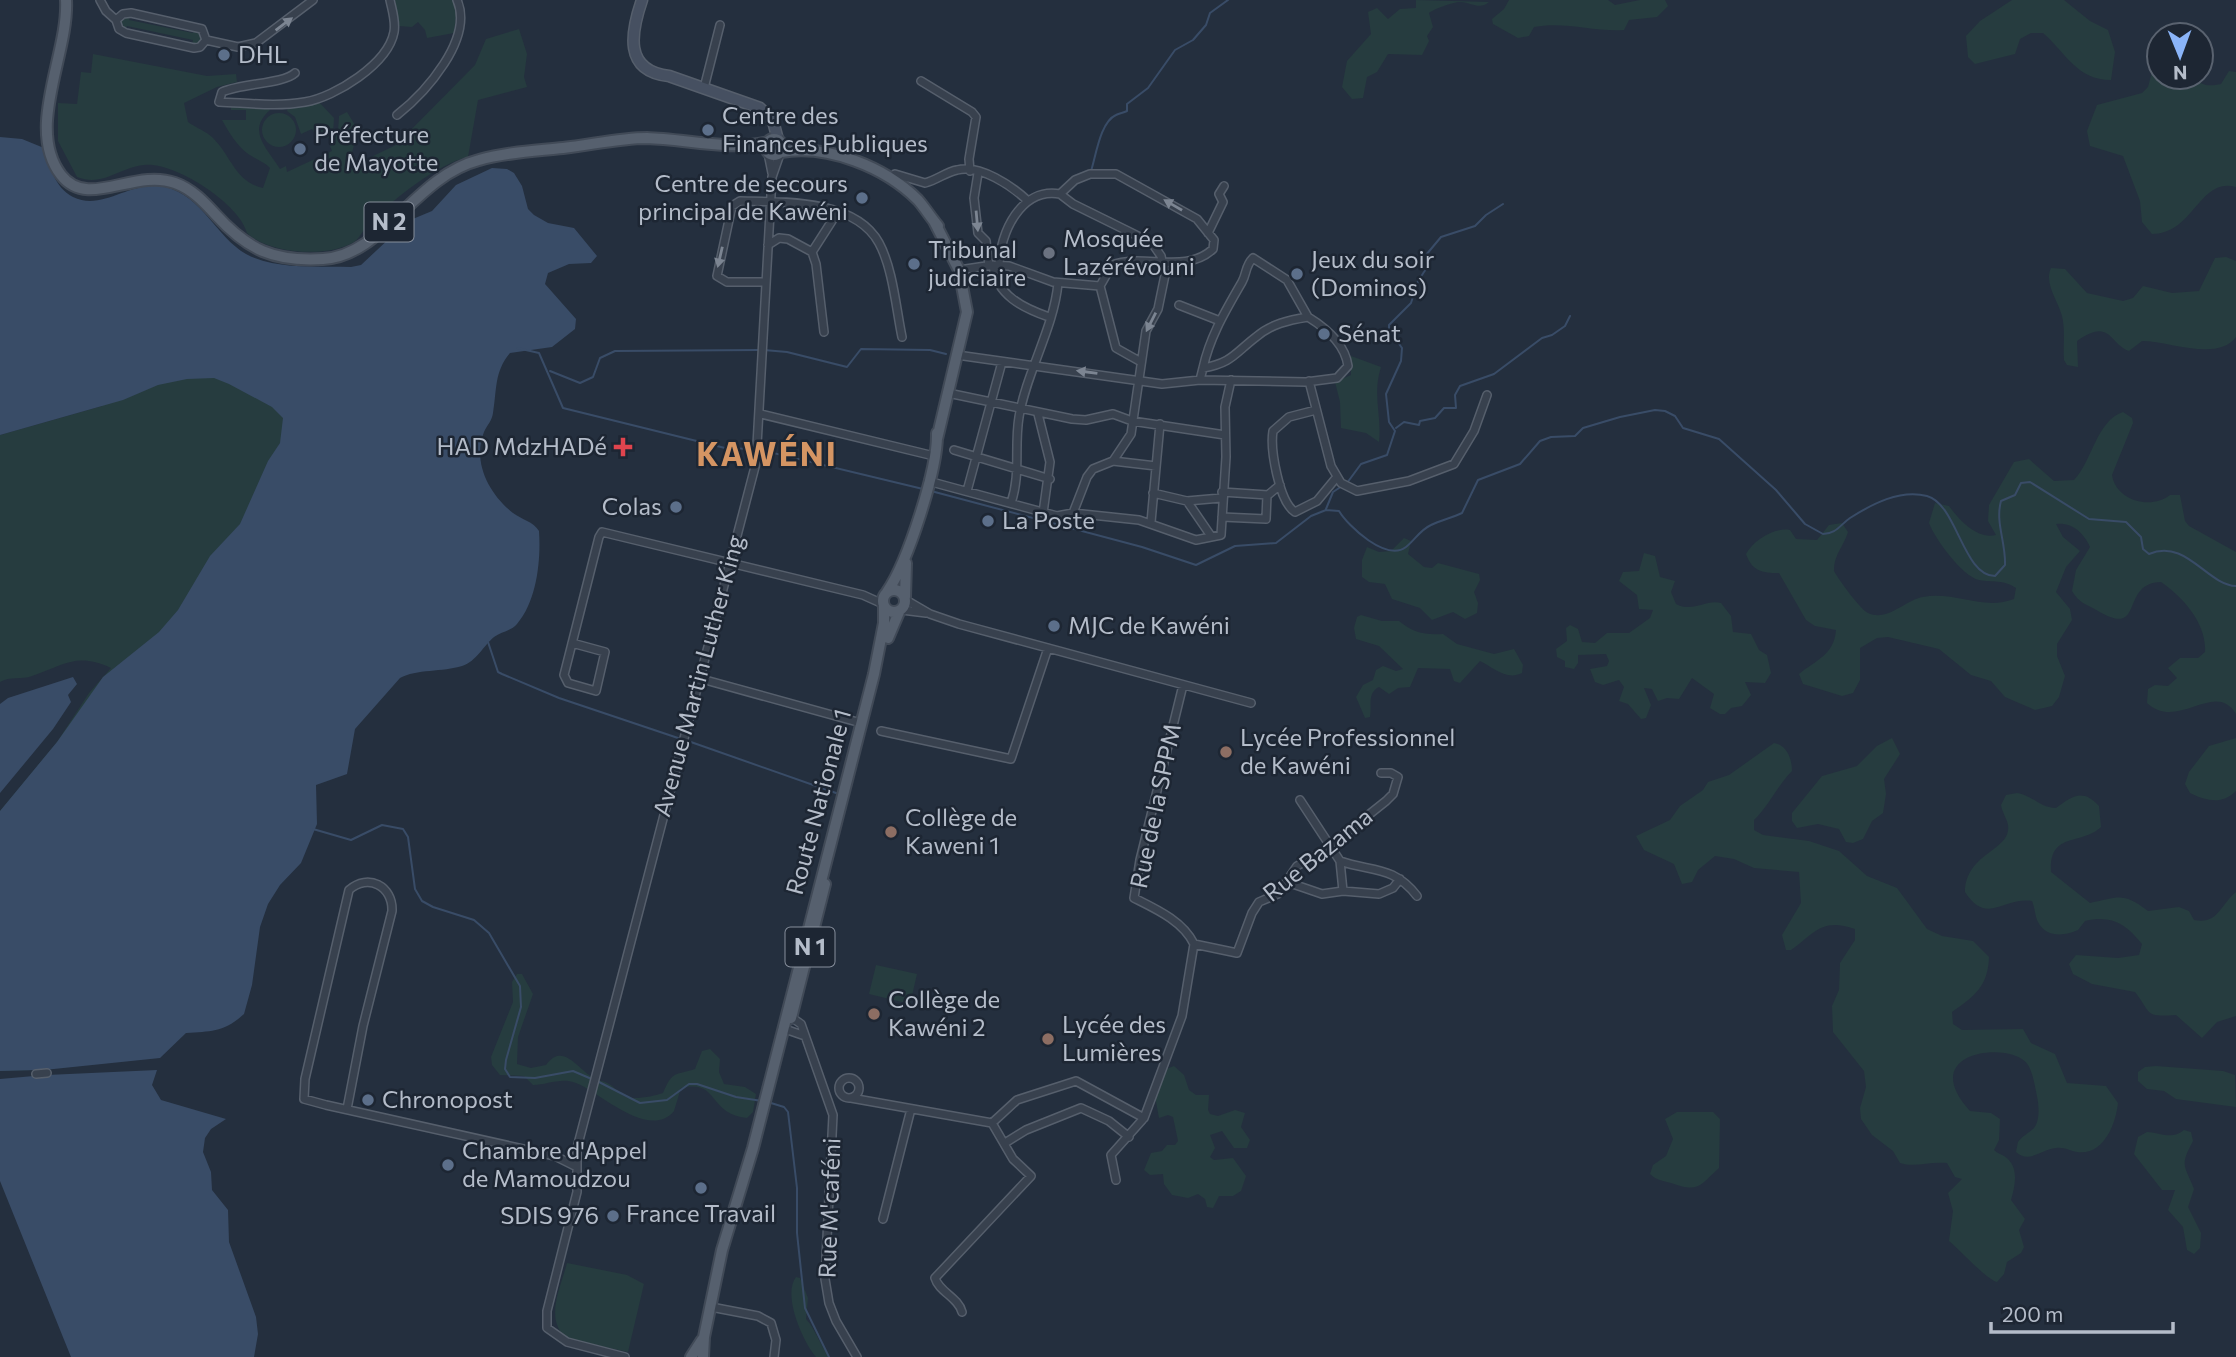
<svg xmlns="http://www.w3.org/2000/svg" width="2236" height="1357" font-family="Commissioner,sans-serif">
  <rect width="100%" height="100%" fill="#242f3e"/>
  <!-- green -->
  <path fill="#263c3f" d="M395,0H453L457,8L454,33L427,38L425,30L418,22L412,27L399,26Z
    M1416,0L1489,2C1480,10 1472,3 1461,2C1456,1 1433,9 1429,13L1433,27L1427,36L1429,41L1422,55L1388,54L1377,72L1367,77L1363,98L1352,99L1342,87L1347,61L1371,34L1368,12L1377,8L1388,19L1400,9L1416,8Z
    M1509,0H1608L1615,5L1640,0H1665L1668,6L1657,17L1629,20L1624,30C1593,32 1565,21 1534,27L1529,36L1518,38L1493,24L1492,19L1504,9Z
    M2012,0H2064L2090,21L2108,30L2115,52L2111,80C2077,80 2066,53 2043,33H2031L2020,39L2015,54L1975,64L1968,57L1966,36L1980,21Z
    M131,16L129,20L193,33L194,28L201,30L203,38L199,45H192L193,40L127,26L124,30L119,26L120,19Z
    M519,29L527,54L524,77L527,87L478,100L468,157C435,165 396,198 371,221C364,227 361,237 354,242C328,258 269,254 247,233C240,204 174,161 144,165C118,168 103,187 77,177L58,141V103L77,104L81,72L91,73L93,54L207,76L236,74L237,82L217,87L184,103L188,122C195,127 207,132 212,137C231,155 235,182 263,188L270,168C265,162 253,158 247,153C238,147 228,131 222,120H246V110H231V106H268L270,110C246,131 267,148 280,169L286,166L287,172L332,151L330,146L338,132L339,116L347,112L358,130L348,168L396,145L475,65L486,39Z
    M2159,46V77H2194C2201,87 2211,86 2221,84L2229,71L2236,72V187C2199,177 2194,234 2152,234L2142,222L2140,201L2123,156L2090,146L2087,131L2097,105L2142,93L2148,87Z
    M318,101L334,118L333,134L329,139L326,135L318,139L312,129L301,134L295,117L287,111L289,106L301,107Z
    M262 130a17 17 0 1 1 34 0a17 17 0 1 1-34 0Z
    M2226,257L2236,261V337C2218,362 2169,341 2142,341L2129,351C2109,344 2111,317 2077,341L2078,367L2067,365L2064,360C2063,347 2065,334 2063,321C2061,304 2043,285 2051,268L2065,269L2087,293L2123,301L2133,298L2143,286L2172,293L2199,291L2215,258Z
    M324,331L34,1070L0,1071V811L57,742L89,693L111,668C77,652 64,665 32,676C22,680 10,676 0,682V435L102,406H0Z
    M1351,356L1381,367C1372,395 1382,415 1379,442L1366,433L1341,428L1340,402L1335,382L1351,375Z
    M2123,412L2132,418L2133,423L2112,475C2116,501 2151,510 2170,495H2180L2185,521L2189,526L2236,552V714C2215,679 2178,732 2147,703L2148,689L2155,685L2168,686L2177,678L2168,668L2180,658H2198L2205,652C2207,624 2183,597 2161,582C2119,583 2146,639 2098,611C2086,604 2079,603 2072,591L2076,570L2090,547C2084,533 2072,522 2056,524L2063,537L2080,551L2066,567L2056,592L2070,609L2072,620L2057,644V656L2065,676L2059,697L2052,706L2035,710L2005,697L1991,681L1971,675L1939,649L1888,637L1877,638L1860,648V680L1853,693L1842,696L1803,684L1799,674C1816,660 1834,655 1836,630L1815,626L1806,620L1779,573C1762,573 1752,571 1746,554C1754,540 1774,527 1790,530L1796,539L1817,540L1829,525L1842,523L1848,532C1843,548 1834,554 1834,571C1839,580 1860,609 1868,613C1888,622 1905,600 1923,597C1955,591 1983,611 2014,599L2016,588C2003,579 1993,583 1979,580C1962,576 1935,539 1929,523L1935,503L1949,506C1959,520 1978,540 1996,535L1988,521L1989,505L2014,462L2029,459L2054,481L2074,480C2092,462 2096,421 2123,412Z
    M1404,538L1411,541L1408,554L1424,567L1432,568L1438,563L1479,574L1480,580L1474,592L1478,603L1477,613L1465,619L1453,612L1432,620L1420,608L1392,599L1385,584L1369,582L1362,577V560L1367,547L1379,552L1391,551Z
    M1644,553L1655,556L1660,577L1675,581L1671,592L1676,604C1693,613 1706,599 1721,603L1731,616L1733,632L1751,634L1759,650L1767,655L1771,673L1765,683L1745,682L1751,695L1742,706L1731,708L1725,714H1720L1710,708L1714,694L1692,678L1679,699L1667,698L1658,701L1652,689L1644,688L1651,705L1646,718L1641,719L1628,704L1619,701L1624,687L1619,680L1603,685L1595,682L1590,669L1607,666L1609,661L1606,654L1578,655V663L1574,669L1565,667V661L1557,657L1556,649L1567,641L1566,628L1570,625L1578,629L1582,642L1595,643L1607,633H1629L1650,618L1653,610L1639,609L1637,595L1619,581L1623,572L1639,571Z
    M1361,615L1382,621H1399C1414,633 1424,635 1443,634L1457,644L1494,654L1514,649L1523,665L1522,673C1506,681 1493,667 1480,661L1460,683L1454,681L1450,669L1418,668L1410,687L1398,688L1389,694L1379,687C1367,693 1372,705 1370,717L1365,718L1356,697L1363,685L1373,680L1376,670L1383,666L1396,671L1403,669L1379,646L1356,639L1354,628L1357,617Z
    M1892,738L1900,754L1884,779L1886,794L1883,813L1872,821L1863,839L1853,843L1846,842L1839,829L1818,824L1797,828L1792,821V813L1822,776L1857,766L1877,746Z
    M2236,738V791C2222,805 2207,801 2190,793L2185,784L2189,772L2209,746Z
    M1774,743C1787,745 1792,759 1792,771C1777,786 1769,806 1754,820V830L1763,835L1809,841L1839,851L1867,876L1897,888L1927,929L1942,936L1973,941L1989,957C1988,986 1975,996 1952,1012L1953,1024L1962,1030L2023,1029L2031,1043L2055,1054L2067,1083L2106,1086L2118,1103C2116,1123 2104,1156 2077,1152C2070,1151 2065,1147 2056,1148C2042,1149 2029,1164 2016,1152L2018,1142C2022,1136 2029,1133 2034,1128C2040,1121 2039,1106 2037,1096C2035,1087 2033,1073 2028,1065C2013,1040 1914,1050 1970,1111L1991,1113L2000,1119L1999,1140L1994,1150C1997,1153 2001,1154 2004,1156C2020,1166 2015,1186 2011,1200L2025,1219L2019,1230L2024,1247L2021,1253L2007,1262L2004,1274L1997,1282C1986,1279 1961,1251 1949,1241L1953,1211L1948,1193L1962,1179L1955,1177L1947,1163C1930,1161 1915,1168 1900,1163L1893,1151L1872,1135L1861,1119L1860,1108L1866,1087L1864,1071L1833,1032L1832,1006L1839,990L1840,963L1855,940V929C1821,917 1814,934 1791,950H1786L1782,935L1801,903L1799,872L1754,868L1734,859L1715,856L1698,870L1692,882L1682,884L1674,864L1644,850L1636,836L1670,820L1680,806L1703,790L1708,782L1729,775Z
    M2017,793C2032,795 2040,808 2056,808C2072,796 2083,788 2099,806L2101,827C2081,846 2049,831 2051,872L2090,903C2119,897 2123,892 2148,911L2179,907L2189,911L2194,920C2218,925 2220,905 2236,892V1016L2217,1022L2202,1038L2176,1015C2144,1017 2152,1014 2135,992L2092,984L2073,974L2069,964L2076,955L2118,958L2139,955L2142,944C2125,923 2111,915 2085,921L2078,930C2065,936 2046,938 2038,922C2035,916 2035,908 2032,901C2003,897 1987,926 1965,892C1966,852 2012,851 2008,825C2007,819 2002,812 2001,805L2006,795Z
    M876,965L917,974L910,1004L869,994Z
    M517,974H522L533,994L518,1037L517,1064L531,1068L546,1065C563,1041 578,1070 594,1078C598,1081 605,1081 609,1084C615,1087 619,1094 626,1097C635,1100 655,1096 663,1093C673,1070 674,1076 695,1069L702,1051L710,1049L720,1059L719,1072L724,1084L745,1087L756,1094L753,1112L747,1118C706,1113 720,1079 681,1088L674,1111C649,1141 600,1092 576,1083C561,1077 547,1085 533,1085L524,1076L500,1075L492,1065L491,1057L513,1002L512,982Z
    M1174,1066L1184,1075L1189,1090L1196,1095H1209L1208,1110L1210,1114L1218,1116L1235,1110L1245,1113L1241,1127L1250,1140L1247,1148H1234L1222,1131L1210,1135L1215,1148L1210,1157L1214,1160L1233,1158L1246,1176L1241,1191L1233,1196H1219L1213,1208L1207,1207L1205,1199L1198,1194L1188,1198L1172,1195L1164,1184L1163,1174L1150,1175L1144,1170L1151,1153L1162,1151L1167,1145H1175L1178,1141L1173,1117L1168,1115L1159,1118L1155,1096L1161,1071Z
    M2156,1066L2223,1071L2235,1075L2236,1107L2176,1099L2164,1091L2147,1089L2138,1081V1072L2145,1067Z
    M1677,1112H1713L1720,1119L1719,1168C1699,1186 1699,1193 1671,1183C1663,1181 1656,1180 1650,1174L1653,1165L1666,1156L1673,1139L1665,1119Z
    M2184,1130L2191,1132L2193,1141C2179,1167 2185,1165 2194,1189L2188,1207L2201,1233L2200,1248L2194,1254L2187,1250L2183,1227L2168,1210L2175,1190H2162L2134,1154L2138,1137L2147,1132C2162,1133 2172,1140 2184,1130Z
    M567,1263L627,1275L644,1284L628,1352L568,1339C543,1321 561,1287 567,1263Z
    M796,1277L800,1278L808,1298L806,1319C817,1331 819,1345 830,1357H816C803,1342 782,1295 796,1277Z"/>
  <!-- water -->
  <path fill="#394c67" d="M0,137L22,139L44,148C50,166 54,187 73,197C103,212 131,179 165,187C203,196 215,236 246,254C275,270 319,266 351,267L361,265L408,221L432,211L456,185L492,168L507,169L514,173L522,186L528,209L534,215L548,223L574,228L597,256L591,263L569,264L548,273L545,284L576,319L575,329L552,347L510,353C494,372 497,390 493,413C492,421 487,425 484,432C472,462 489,494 513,513C522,520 533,521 539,531C541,560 537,601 517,624C511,631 501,632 494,637C483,646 477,661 462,666C443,672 416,669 400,678L355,729L347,774L316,785L317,824L301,863L280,885L268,904L260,927L252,985L244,1014C223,1033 211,1031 186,1033L160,1058L44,1070L47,1075L157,1070L152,1085L161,1100L226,1119L211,1129L205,1138L203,1152L211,1172L212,1190L228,1210L229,1242L256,1317L258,1334L254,1357H71L0,1181V1079L34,1076L38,1070L0,1071V811L57,742L103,677L159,632L178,610L210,556L240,524L268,461L280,443L283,418L272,407L229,384L214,378L187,379L158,385L123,400L0,435Z
    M73,677L77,684L68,695L71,702L53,729L0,793V704L8,698Z"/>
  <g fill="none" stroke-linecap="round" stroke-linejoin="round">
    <!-- stream -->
    <path stroke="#394c67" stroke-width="2" d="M1091,171C1096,156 1100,122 1116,115C1120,113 1123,113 1127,111V104L1148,88L1175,50L1193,40L1206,25L1210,13L1228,0
      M517,348L539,353L563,408L725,448L752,449
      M764,350L787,352L847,367L861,349L930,350L946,354
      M550,371L580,383L593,377L600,358L615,351L759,350
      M1396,428L1404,422L1419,425L1420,421L1435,418L1444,408H1456L1455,395L1460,386L1494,374L1542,338L1552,335L1565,326L1570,316
      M761,450L923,489
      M1347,483L1361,464L1387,455L1395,431L1389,422L1386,394L1401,361L1402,348L1389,330V325L1411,303L1418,281L1426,269V255L1441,237L1475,226L1486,215L1503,204
      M931,491L1142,547L1196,565L1235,546L1276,543L1311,516L1326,510L1339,511C1348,526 1386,562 1406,547C1415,540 1420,530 1431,525C1441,520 1452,518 1462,513L1478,480L1520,464L1540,441L1551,437L1575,436L1583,428L1620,417L1655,410L1665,411L1675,416L1683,428L1719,439L1776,490L1805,524L1823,534C1836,534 1840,525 1850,518C1872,504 1900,489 1927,496C1957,504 1963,576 1995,576L2005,565C2006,543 1995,522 2001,501L2015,495L2021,483L2030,482L2089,519L2126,522L2141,537L2143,549L2149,554C2186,538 2207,585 2236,586
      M1326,509L1333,492L1342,486
      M488,642L498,672L502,674L559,698L678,738
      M688,741L836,793
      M313,829L351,840L382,825L403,829L408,837L415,889L422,901L433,907L474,920L489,933L520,986L521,1007L506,1060L505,1069L510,1077L535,1078L573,1071L594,1080
      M599,1082L640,1103L667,1100L689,1084H697L736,1097L762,1101
      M771,1103L784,1107L788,1112L797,1188V1233L805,1308L829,1357"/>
    <!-- street casing -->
    <g stroke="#565f6c" stroke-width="10">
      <path id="street" d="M100,0L106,11L116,20
        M131,13L202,29L206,40L200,47L194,48L126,33L119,29L116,20L123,14Z
        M206,40L238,47L256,43L313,0
        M295,73C283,84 242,83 222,92L219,102C247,103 277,107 305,102C335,97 388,64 394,32C396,21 392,10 390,0
        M921,81L972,112L976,117L969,159L970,171
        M704,88L720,25
        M397,115C425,93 474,39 457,0
        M768,153L772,173
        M978,173L974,198L978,233L986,241L989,266
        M891,180L895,174L925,183C937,180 946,172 957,170C980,164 1012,186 1028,201
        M1060,194L1073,204L1152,243L1161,256L1165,275L1158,309L1146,331L1131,434L1113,461L1093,469L1087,477L1073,513
        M1060,194L1075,180L1090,174H1116L1197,219L1214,240L1213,249C1185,275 1144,253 1112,265L1100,286
        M1208,233L1223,202L1219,194L1224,186
        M768,245L779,238L788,239L812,252
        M812,252L816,264L824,332
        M812,252L837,213
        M993,265C996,295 1023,308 1049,317
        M999,265C1000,233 1021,187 1060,194
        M959,270L993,265L1009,266L1053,282L1100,286
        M766,282H727L717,276L732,206L740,201C782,202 855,199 879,243C893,269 896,308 902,337
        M1100,286L1116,348L1141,362
        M1179,305L1220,321
        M957,355L1162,384L1200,380L1306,382L1337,378L1348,366C1345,344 1326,328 1308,317
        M1203,368C1210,336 1226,310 1242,282C1247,273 1245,266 1253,258L1287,280L1308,317
        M1200,380L1203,368C1232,363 1235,353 1256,337C1271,324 1289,320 1308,317
        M1309,381L1331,466L1341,483L1357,491L1409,481L1454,464L1474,431L1487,395
        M948,393L1072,419L1086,420L1113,414L1132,421L1225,435
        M1316,410L1289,417L1273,431C1270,449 1279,502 1295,512L1317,501L1336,478
        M761,414L934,456
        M1038,414L1050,462L1043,513
        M954,450L1050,479
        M1113,461L1156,466
        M928,481L1057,516L1073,513L1139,520L1196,540L1221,535L1226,457L1225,407L1231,380
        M967,491L1002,362
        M1222,492L1268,495L1280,485
        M1153,493L1187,501L1221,498
        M1187,501L1211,536
        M1011,503C1021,474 1014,447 1019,417C1026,373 1054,328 1058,283
        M1222,517L1266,519L1267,495
        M1151,522L1160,424
        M906,600L930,614L959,624L1251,703
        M902,610L926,613
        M572,643L605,652L596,691L568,683L564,675L599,537L602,532L863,595L883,604
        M698,678L861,723
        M881,731L1011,759L1048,648
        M1300,800L1340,861C1371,872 1393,865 1417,896
        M1340,861L1343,891
        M1287,882L1322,894L1343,891L1379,894L1393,888L1400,879
        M1194,944L1237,953L1252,913L1259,902L1278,894L1297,866L1322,852L1386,801L1393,794L1398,777L1391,773H1381
        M788,1015L801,1024L833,1115L825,1279L829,1303L836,1321L857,1357
        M782,1028L805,1036
        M36,1074L47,1073
        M839 1088a10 10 0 1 1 20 0a10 10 0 1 1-20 0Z
        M851,1098L992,1123L1013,1159L1031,1176L935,1278C939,1292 958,1297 962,1312
        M347,1109L363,1026L392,911C393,886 368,873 349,890L305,1079L304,1099L326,1105L555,1156L577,1167V1192L547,1311V1328L567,1342L625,1357
        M992,1123L1017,1100L1076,1081L1144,1118
        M1005,1143L1026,1130L1081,1108L1109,1121L1129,1137
        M577,1167V1148L756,463L772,177L780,154
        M1116,1180L1111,1155L1144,1118L1182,1016L1194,944C1183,921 1156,909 1134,898L1140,860L1183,685
        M883,1219L911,1109
        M711,1307L758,1316L771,1323L776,1340L774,1357"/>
    </g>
    <!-- secondary casing -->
    <g stroke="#565f6c" stroke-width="13">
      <path id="secondary" d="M642,0C631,32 623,71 669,76L760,108L773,121L778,140"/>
    </g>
    <!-- primary casing -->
    <g stroke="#414a57" stroke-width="14">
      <path id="primary" d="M66,0C69,54 25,128 61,175C88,210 134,168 175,183C192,189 204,202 216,215C248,250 274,262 323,259C383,256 414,177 479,160C507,152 535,151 563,148C591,145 619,138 647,138C685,139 731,151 768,142
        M766 147a8 8 0 1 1 16 0a8 8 0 1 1-16 0Z
        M781,152C828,144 885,167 918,200C925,208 931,218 938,226
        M934,221L959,270L967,312L937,439
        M883 601a11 11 0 1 1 22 0a11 11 0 1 1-22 0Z
        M887,592C908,562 938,468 937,433
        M905,597L906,563
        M888,638L899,612
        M791,1018L825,884
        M691,1357L702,1340
        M703,1357L704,1337L722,1250L753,1148L874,674L884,623V607"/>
    </g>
    <!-- street -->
    <use href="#street" stroke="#38414e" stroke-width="7"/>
    <!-- secondary -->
    <use href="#secondary" stroke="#465061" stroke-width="10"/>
    <!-- primary -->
    <use href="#primary" stroke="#56606e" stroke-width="10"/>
  </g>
  <!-- one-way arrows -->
  <defs><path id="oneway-solid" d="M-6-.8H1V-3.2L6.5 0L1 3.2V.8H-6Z" transform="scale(1.75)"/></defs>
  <g fill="#7c8592">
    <use href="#oneway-solid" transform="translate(284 24) rotate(-37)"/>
    <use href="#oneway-solid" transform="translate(1173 205) rotate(-150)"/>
    <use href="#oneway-solid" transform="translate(977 221) rotate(85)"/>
    <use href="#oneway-solid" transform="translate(720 257) rotate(103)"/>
    <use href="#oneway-solid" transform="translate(1151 322) rotate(117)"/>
    <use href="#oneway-solid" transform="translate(1087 372) rotate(-172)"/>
  </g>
  <!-- markers -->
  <g fill="#5c6f8a" stroke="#1d2633" stroke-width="2.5">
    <circle cx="224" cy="55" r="7"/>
    <circle cx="708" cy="130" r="7"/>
    <circle cx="300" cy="149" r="7"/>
    <circle cx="862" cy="198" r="7"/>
    <circle cx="914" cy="264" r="7"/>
    <circle cx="1297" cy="274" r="7"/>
    <circle cx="1324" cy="334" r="7"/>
    <circle cx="676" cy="507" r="7"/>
    <circle cx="988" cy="521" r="7"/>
    <circle cx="1054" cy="626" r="7"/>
    <circle cx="368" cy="1100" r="7"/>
    <circle cx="448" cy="1165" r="7"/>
    <circle cx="701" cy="1188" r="7"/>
    <circle cx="613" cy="1216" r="7"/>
  </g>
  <circle fill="#6b7280" stroke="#1d2633" stroke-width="2.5" cx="1049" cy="253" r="7"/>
  <path fill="#e0444e" stroke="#1d2633" stroke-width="2.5" d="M619.5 436.5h7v7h7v7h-7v7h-7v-7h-7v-7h7z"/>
  <g fill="#8d6e63" stroke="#1d2633" stroke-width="2.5">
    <circle cx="1226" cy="752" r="7"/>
    <circle cx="891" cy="832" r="7"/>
    <circle cx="874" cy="1014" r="7"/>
    <circle cx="1048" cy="1039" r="7"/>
  </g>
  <g text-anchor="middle" stroke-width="5" stroke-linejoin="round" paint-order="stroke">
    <!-- shield labels -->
    <g fill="#1d2633" stroke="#878f9c" stroke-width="2">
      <rect x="364.5" y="202.5" width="49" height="39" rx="5"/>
      <rect x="785.5" y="927.5" width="49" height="39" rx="5"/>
    </g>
    <g font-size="23" font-weight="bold" fill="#b4bcc9">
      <text x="389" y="230">N 2</text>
      <text x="810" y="955">N 1</text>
    </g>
    <!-- poi labels -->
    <g font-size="24" fill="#b4bcc9" stroke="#1d2633" text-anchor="start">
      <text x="238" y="63">DHL</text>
      <text x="722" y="124">Centre des<tspan x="722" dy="28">Finances Publiques</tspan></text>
      <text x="314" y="143">Préfecture<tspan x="314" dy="28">de Mayotte</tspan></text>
      <text x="848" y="192" text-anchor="end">Centre de secours<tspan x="848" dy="28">principal de Kawéni</tspan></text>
      <text x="1063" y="247">Mosquée<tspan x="1063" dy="28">Lazérévouni</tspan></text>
      <text x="928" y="258">Tribunal<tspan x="928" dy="28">judiciaire</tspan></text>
      <text x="1311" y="268">Jeux du soir<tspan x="1311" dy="28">(Dominos)</tspan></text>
      <text x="1338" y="342">Sénat</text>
      <text x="607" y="455" text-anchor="end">HAD MdzHADé</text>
      <text x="662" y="515" text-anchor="end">Colas</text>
      <text x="1002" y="529">La Poste</text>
      <text x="1068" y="634">MJC de Kawéni</text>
      <text x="1240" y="746">Lycée Professionnel<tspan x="1240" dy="28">de Kawéni</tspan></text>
      <text x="905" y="826">Collège de<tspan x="905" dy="28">Kaweni 1</tspan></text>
      <text x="888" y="1008">Collège de<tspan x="888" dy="28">Kawéni 2</tspan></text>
      <text x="1062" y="1033">Lycée des<tspan x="1062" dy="28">Lumières</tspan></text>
      <text x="382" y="1108">Chronopost</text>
      <text x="462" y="1159">Chambre d'Appel<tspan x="462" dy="28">de Mamoudzou</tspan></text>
      <text x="701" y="1222" text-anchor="middle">France Travail</text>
      <text x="599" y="1224" text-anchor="end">SDIS 976</text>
    </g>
    <!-- street labels -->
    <g font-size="24" fill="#b4bcc9" stroke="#1d2633">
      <text transform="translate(699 676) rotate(-75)" y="8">Avenue Martin Luther King</text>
      <text transform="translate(819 802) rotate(-75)" y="8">Route Nationale 1</text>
      <text transform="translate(1156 806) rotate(-78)" y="8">Rue de la SPPM</text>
      <text transform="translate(1318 855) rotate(-39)" y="8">Rue Bazama</text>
      <text transform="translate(830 1208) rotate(-88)" y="8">Rue M'caféni</text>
    </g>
    <!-- district labels -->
    <g font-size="32" font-weight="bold" letter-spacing="2" fill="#d59563" stroke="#1d2633">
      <text x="767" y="466">KAWÉNI</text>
    </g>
  </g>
  <!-- north arrow -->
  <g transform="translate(2180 56) rotate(179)"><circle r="33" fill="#1d2633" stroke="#59626f" stroke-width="2"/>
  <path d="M0-5L12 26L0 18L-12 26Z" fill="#8ab4f8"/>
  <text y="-10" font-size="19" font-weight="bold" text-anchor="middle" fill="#b4bcc9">N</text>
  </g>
  <!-- scale -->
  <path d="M1991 1322v10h182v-10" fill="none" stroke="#b4bcc9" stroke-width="3.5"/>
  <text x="2002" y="1322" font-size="21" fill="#b4bcc9" stroke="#1d2633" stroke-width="5" paint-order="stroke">200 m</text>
</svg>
